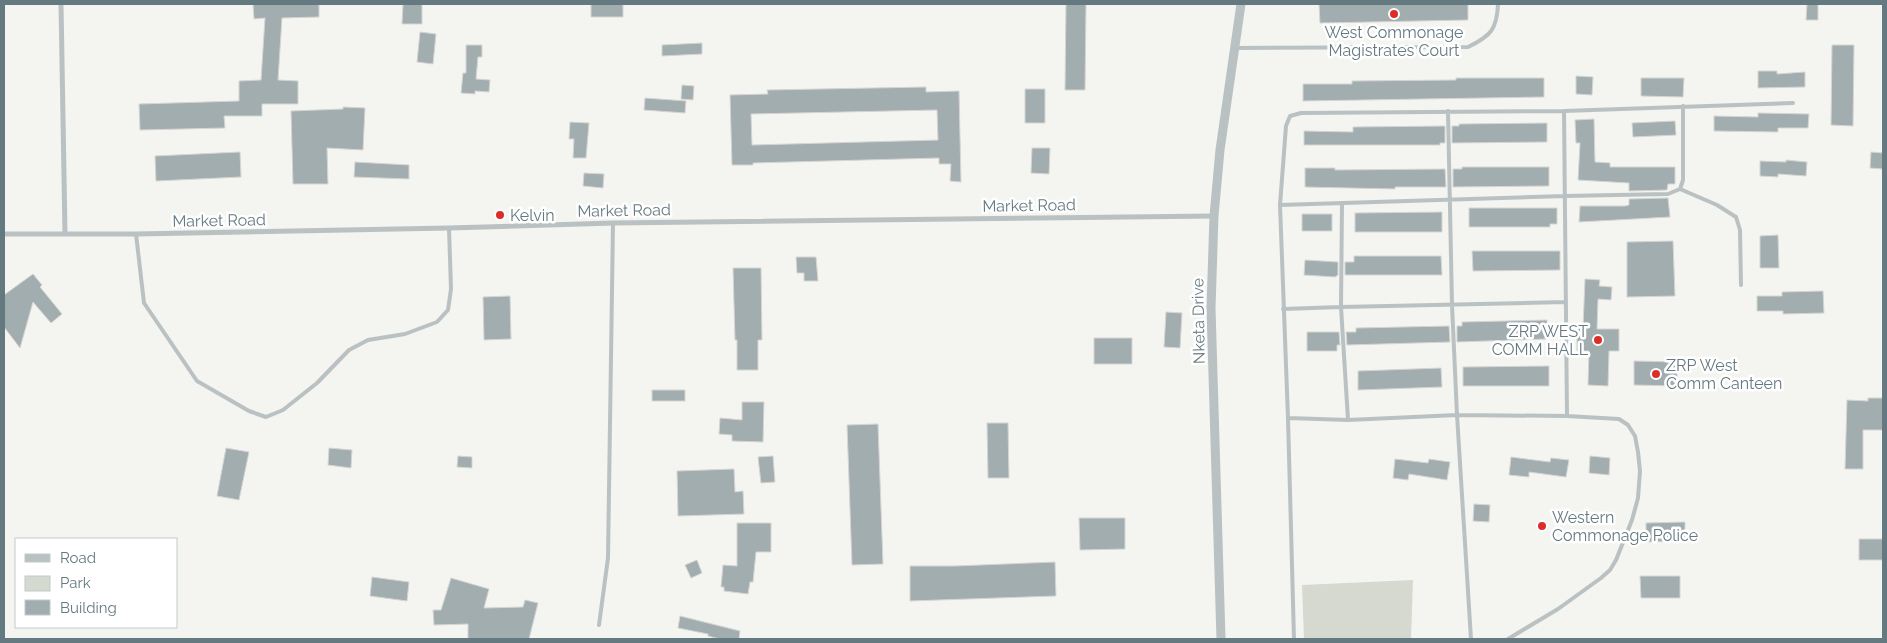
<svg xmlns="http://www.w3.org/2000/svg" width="1887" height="643" font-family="Raleway,sans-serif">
  <rect width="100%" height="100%" fill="#f4f4f0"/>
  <!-- green -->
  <path fill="#d5d9d0" d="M1413,580L1411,639H1304L1302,585Z"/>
  <!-- building -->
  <path fill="#a2adb0" stroke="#d5d5d3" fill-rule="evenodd" d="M253,4H319V17L282,18L278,80L298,81V104H262V116H224L225,128L140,130L139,104L239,101V81L261,80L265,18L254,19Z
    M403,4H422V24H402Z
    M591,4H623V17H591Z
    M1066,4H1086L1085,90H1065Z
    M1319,4H1468V20L1320,23Z
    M1807,4H1818V20H1806Z
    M420,32L436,34L433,64L417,62Z
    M702,43V54L662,56V45Z
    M466,45H482V57H478L476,79L490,80L489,92L475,91V94L461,93L463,73H466Z
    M1832,45H1854L1853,126L1831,125Z
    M1758,71H1777V74L1805,72V87L1758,88Z
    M1576,76L1593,77L1592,95L1576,94Z
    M1456,78H1544V97L1303,101V84H1352V81L1456,80Z
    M1641,78H1684L1683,97L1641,96Z
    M682,85L694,86L693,100L681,99Z
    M926,87V92L959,91L961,182L950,181L951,164H939V158L753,163V165H732L730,95L768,94L767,90ZM937,110L938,140L752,145L751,114Z
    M1025,89H1045V123H1025Z
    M645,98L686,101L685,113L644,110Z
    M343,107L365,108L363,150L327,148L328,184H293L291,111L343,109Z
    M1758,113L1809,114L1808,128H1778V132L1714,131V116L1758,117Z
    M1594,119L1595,162L1610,163V167H1675V184H1668L1667,190L1629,191V183L1578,180L1580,143H1576L1575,120Z
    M1675,121L1676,135L1633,137L1632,123Z
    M570,122L589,123L586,158H573L574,139H569Z
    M1547,123V142L1452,143V126H1459V124Z
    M1445,126V143H1440V145H1304V131L1353,132V127Z
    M1032,148H1050L1049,174L1031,173Z
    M240,152L241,177L156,181L155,156Z
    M1871,152L1883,153V169L1870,168Z
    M1786,160L1807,162L1806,176L1778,174V177L1760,176V161L1786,162Z
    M355,162L409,165V179L354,177Z
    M1462,167H1549V186L1453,187V169H1462Z
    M1305,168H1335V170L1445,169L1446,187H1395V189L1305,187Z
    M584,173L604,174L603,188L583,186Z
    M1668,198L1670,217L1579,222L1580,206H1625L1629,205V199Z
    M1469,208H1557V224H1550V227H1469Z
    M1442,212V232H1355V213Z
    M1302,214H1332V231H1302Z
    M1778,235L1779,268H1760V236Z
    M1673,241L1675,296L1627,297V242Z
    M1472,251H1560V270L1473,271Z
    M1354,256H1441L1442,275H1345V262H1354Z
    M796,257H816L818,281H804V273H797Z
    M1305,260L1338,262V275L1335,277L1304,275Z
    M733,268H761L762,340H758V370H737V340H735Z
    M33,274L42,285L40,287L62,314L51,323L33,302L20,348L4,327V295Z
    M1585,279L1600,280L1599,286L1612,287L1611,300L1598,299L1597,329H1619V351H1609L1608,386L1588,385L1589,351H1577V328H1583Z
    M1823,291L1824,313L1783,314V311H1757V296H1782V292Z
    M510,296L511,339L484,340L483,297Z
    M1166,312L1182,313L1180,348L1164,347Z
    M1547,320V339L1457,342V326H1462V322Z
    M1449,326L1450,342L1347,345L1346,332H1356V328Z
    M1307,332H1339L1340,345H1337V351H1307Z
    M1094,338H1132V364H1094Z
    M1634,361L1677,362V386L1634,385Z
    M1549,366V386H1463V367Z
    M1441,368L1442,387L1358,390V371Z
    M652,390H685V401H652Z
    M1868,398H1883V430H1863V469H1845L1847,400L1868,401Z
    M742,402H764L763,442L732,441V435L719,434L720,418L742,420Z
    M987,423H1008L1009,478H988Z
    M878,424L883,564L852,565L847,425Z
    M226,448L249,452L239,500L217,496Z
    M329,448L352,450L351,468L328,465Z
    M458,456L472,457V468L457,467Z
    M773,456L775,482L761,483L758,457Z
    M1590,456L1610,458L1609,475L1589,473Z
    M1511,457L1550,462L1551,458L1569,460L1566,477L1529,472V477L1509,475Z
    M1395,459L1428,463L1429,459L1450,462L1447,480L1409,474L1408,480L1393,478Z
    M734,469L735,492L743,491L744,514L678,516L677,471Z
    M1474,504L1490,505L1489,522L1473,521Z
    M1079,518H1125V549L1080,550Z
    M1685,522V541L1646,542V523Z
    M737,523H771V552H756L753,582H750L748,594L724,591V587H721L723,565L737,566Z
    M1859,539H1883V560H1859Z
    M697,560L702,573L691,578L685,565Z
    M1055,562L1056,596L910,601V566H955Z
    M1640,576H1680V598H1641Z
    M372,577L409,582L407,601L370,596Z
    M451,578L489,589L484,608L523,607L525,600L538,603L529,639H468V624L434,625L433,610H441Z
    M680,616L740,631L739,639H720L708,636V634L678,628Z"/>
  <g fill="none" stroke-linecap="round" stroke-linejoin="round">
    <!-- service -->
    <path stroke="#bac1c2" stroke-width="4" d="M1234,48L1468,47C1491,36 1497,29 1498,4
      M1448,111L1452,305L1457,415L1471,639
      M1564,111L1567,416
      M1680,189L1717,205L1736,217L1740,230L1741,285
      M1342,203L1341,307L1348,420
      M1280,205L1565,196L1668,194L1680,189L1683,180V106
      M136,234L144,303L197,381L249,411L266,417L283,410L317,383L349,350L368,340L405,334L437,322L448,310L451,289L449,228
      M1283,309L1341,307L1566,302
      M1288,418L1348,420L1457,415L1567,416L1619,419L1628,425L1635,436L1638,452L1640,471L1638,498L1632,520L1616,560L1610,570L1601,578L1558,609L1508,639
      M599,625L608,558L613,223
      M1294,639L1288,418L1280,205L1286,126L1290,116L1301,113L1564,111L1793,103"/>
    <!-- minor -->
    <path stroke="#bac1c2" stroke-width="5" d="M61,4L65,233
      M4,234H136L449,228L613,223L1214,216"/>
    <!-- tertiary -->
    <path stroke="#bac1c2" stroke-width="9" d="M1221,639L1211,308L1214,216L1220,150L1241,4"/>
  </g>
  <!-- markers -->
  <g fill="#dc2e29" stroke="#fff" stroke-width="2">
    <circle cx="1394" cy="14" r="5"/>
    <circle cx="500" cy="215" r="5"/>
    <circle cx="1598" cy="340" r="5"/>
    <circle cx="1656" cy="374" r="5"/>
    <circle cx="1542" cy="526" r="5"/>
  </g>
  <g text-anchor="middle" stroke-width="5" stroke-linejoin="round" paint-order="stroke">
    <!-- poi labels -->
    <g font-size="16" fill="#647a80" stroke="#fff" text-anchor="start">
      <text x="1394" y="38" text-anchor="middle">West Commonage<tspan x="1394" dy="18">Magistrates Court</tspan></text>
      <text x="510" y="221">Kelvin</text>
      <text x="1588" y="337" text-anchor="end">ZRP WEST<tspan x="1588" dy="18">COMM HALL</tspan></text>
      <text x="1666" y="371">ZRP West<tspan x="1666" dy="18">Comm Canteen</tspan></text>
      <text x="1552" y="523">Western<tspan x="1552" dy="18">Commonage Police</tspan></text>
    </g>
    <!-- street labels -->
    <g font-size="16" fill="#647a80" stroke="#fff">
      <text transform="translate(1029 205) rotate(-1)" y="6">Market Road</text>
      <text transform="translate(624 210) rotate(-1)" y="6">Market Road</text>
      <text transform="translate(219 220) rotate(-1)" y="6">Market Road</text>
      <text transform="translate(1198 321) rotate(-91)" y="6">Nketa Drive</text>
    </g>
  </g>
  <!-- border -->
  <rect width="1887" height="643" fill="none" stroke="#647a80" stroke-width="10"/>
  <!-- legend -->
  <rect x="15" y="538" width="162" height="90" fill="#ffffff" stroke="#c1cacc"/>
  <rect x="25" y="554" width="25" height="8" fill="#bac1c2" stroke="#c1cacc"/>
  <text x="60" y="563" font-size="15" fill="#647a80">Road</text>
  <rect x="25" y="576" width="25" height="15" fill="#d5d9d0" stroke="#c1cacc"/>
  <text x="60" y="588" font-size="15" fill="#647a80">Park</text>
  <rect x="25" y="600" width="25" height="15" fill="#a2adb0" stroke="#c1cacc"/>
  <text x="60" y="613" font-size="15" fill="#647a80">Building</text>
</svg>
